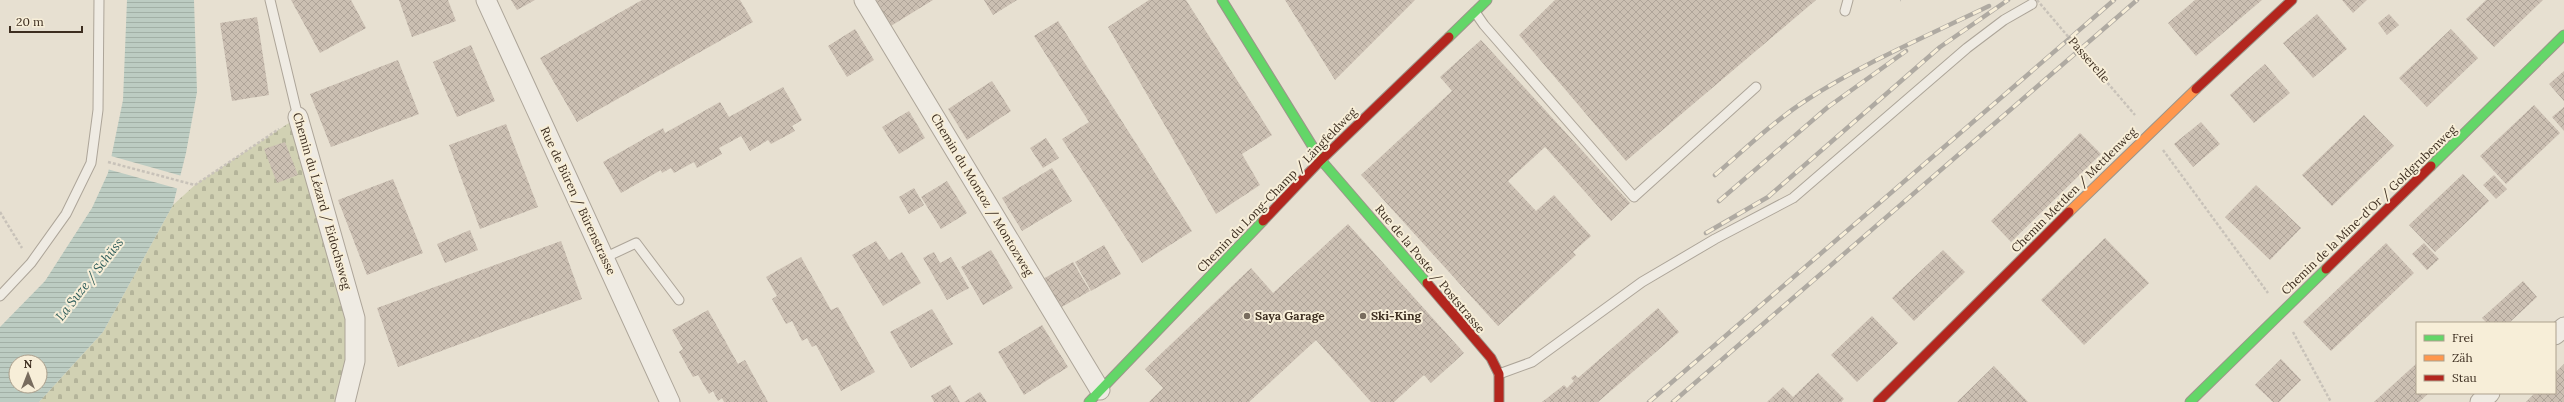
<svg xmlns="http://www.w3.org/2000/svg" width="2564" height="402" font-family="Lora,serif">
  <defs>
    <pattern id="cemetery-stones" width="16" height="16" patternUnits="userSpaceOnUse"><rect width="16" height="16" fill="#d1d1b3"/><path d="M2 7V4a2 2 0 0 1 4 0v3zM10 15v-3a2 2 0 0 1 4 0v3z" fill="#b4b49a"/></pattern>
    <pattern id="water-rules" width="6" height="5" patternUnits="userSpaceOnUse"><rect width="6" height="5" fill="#bcccc2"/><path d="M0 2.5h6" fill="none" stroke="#a2b0a6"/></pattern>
    <pattern id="building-cross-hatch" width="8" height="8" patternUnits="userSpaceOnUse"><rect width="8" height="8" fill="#cbbfb2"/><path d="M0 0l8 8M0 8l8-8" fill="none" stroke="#afa499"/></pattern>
  </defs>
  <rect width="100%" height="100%" fill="#e7e0d1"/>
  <!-- cemetery -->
  <path fill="url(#cemetery-stones)" d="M298,117L352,303L345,402H39L103,332L173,205L195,185Z"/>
  <!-- water -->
  <path fill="url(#water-rules)" fill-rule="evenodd" d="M127,0H194L197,92L186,153L173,205L103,332L39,402H0V327L45,281L92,208L108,173L123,100ZM16,362H40V386H16Z"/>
  <!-- pier -->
  <path fill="#e7e0d1" d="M111,156L182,176L179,189L107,169Z"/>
  <!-- building -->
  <path fill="url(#building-cross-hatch)" d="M291,0H351L366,28L320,53Z
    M399,0H448L456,21L412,37Z
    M511,0H535L517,10Z
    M642,0H740L753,22L577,122L540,58Z
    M877,0H933L886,29L870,4Z
    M984,0H1017L993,15Z
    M1149,0H1186L1272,135L1242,154L1260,185L1216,214L1108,27Z
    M1285,0H1415L1335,80Z
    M1555,0H1816L1626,161L1519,35Z
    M2195,0H2262L2196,56L2168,23Z
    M2342,0H2367L2353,13Z
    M2486,0H2543L2494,47L2466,19Z
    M2317,14L2347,49L2313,78L2283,43Z
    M2389,14L2399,25L2387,35L2378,23Z
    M257,17L269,95L232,101L220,23Z
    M1058,21L1192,231L1142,263L1062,139L1089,122L1034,36Z
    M855,29L874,60L847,77L828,46Z
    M2451,29L2478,58L2427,107L2399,78Z
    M1481,40L1630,203L1611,221L1545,147L1508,181L1536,211L1554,195L1591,236L1573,252L1576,255L1498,326L1361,175L1452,91L1440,77Z
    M471,45L495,101L457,117L433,62Z
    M398,60L419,114L331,147L310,94Z
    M2265,64L2290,93L2254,123L2230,95Z
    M2564,71V101L2549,84Z
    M992,81L1011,111L967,140L948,109Z
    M783,87L802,120L792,126L795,131L771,144L768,140L750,151L741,136L719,148L722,154L697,168L694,162L674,173L671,168L662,173L661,170L621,193L603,162L663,128L665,133L720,102L729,117Z
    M2534,105L2560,133L2506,184L2480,156Z
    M2564,107V131L2552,117Z
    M909,111L925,138L899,154L882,127Z
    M2364,115L2394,146L2332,206L2302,175Z
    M2201,122L2220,144L2193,167L2174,144Z
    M506,124L538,207L480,229L449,145Z
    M2080,133L2101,154L2011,242L1991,221Z
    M1046,138L1059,158L1043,168L1030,148Z
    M285,142L298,175L277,183L264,149Z
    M1052,168L1072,201L1022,231L1002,198Z
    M2463,174L2489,201L2435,252L2409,225Z
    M2494,175L2507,189L2496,199L2483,185Z
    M393,179L423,253L367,275L338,200Z
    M947,181L967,213L941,229L921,197Z
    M2256,185L2301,228L2270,260L2225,217Z
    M914,188L924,205L909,214L899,197Z
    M1348,224L1464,353L1431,383L1424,375L1394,402H1371L1316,340L1249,402H1149L1163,388L1145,369L1251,268L1273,293Z
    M470,230L478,250L445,263L437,244Z
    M2105,238L2149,283L2084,345L2041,300Z
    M561,241L582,299L398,367L377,308Z
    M876,241L889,260L902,252L921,283L883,306L852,255Z
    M2386,243L2414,273L2331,351L2303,322Z
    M2424,243L2439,259L2427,270L2412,254Z
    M1104,245L1121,274L1091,291L1075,262Z
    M991,250L1013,288L983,305L961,267Z
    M1943,250L1965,272L1914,321L1892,298Z
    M934,252L940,263L951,257L969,288L947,300L923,258Z
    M801,257L831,310L838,307L875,372L841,391L816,345L812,347L807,338L802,341L792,321L786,324L772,299L777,296L766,277Z
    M1073,262L1090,291L1060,308L1043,279Z
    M2523,281L2537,297L2509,323H2487L2482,318Z
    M1658,308L1679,332L1598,402H1542L1564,385L1567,388L1574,381L1571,378L1575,375L1578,378Z
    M932,309L953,344L911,368L890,332Z
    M708,310L738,364L745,360L768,402H724L722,398L718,401L713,391L709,394L698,375L693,377L679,352L683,349L672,330Z
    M1872,316L1898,343L1857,382L1831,355Z
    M1042,325L1068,367L1024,395L998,352Z
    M2281,359L2301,380L2279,402H2273L2255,385Z
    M2417,363V393H2429L2419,402H2374Z
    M2564,364V402H2526L2535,393H2555V373Z
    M1994,366L2028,402H1957Z
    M1818,373L1844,399L1841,402H1767L1783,387L1793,397Z
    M950,385L960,402H934L931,396Z
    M980,392L987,402H964Z"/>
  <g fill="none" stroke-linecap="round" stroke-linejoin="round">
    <!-- lane casing -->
    <g stroke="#ada599" stroke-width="11">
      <path id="lane" d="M270,0L298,117
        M1845,11L1848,0
        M1475,12L1484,25L1634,197L1756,87
        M604,258L636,243L679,300
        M0,296L31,263L66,214L91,163L98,110L99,0
        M1499,374L1532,362L1642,282L1715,239L1793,198L1967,48L2004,20L2032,4"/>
    </g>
    <!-- street casing -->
    <g stroke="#ada599" stroke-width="21">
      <path id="street" d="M486,0L670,402
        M864,0L1100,390
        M298,117L355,318V361L345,402
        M2555,335L2564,327
        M2480,402L2490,393"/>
    </g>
    <!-- fast casing -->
    <g stroke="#9c958a" stroke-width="11">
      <path id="fast" d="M1222,0L1321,160L1427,283
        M1449,37L1487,0
        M2431,166L2564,35
        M1089,402L1263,221
        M2190,402L2326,269"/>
    </g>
    <!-- slow casing -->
    <g stroke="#9c958a" stroke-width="11">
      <path id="slow" d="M2069,212L2196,89"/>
    </g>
    <!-- jam casing -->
    <g stroke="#9c958a" stroke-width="11">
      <path id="jam" d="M2196,89L2292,0
        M1263,221L1321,160L1449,37
        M2326,269L2431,166
        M1427,283L1491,358L1499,374V402
        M1878,402L2069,212"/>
    </g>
    <!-- path -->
    <path stroke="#c8c2b9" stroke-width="2.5" stroke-dasharray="3 2" stroke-linecap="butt" d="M1900,0H1901
      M2088,60L2135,115
      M2163,150L2268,293
      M108,162L195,185L279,129
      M0,212L22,248
      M2293,332L2331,402"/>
    <!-- lane -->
    <use href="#lane" stroke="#efebe3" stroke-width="9"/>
    <!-- street -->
    <use href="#street" stroke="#efebe3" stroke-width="19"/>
    <!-- fast -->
    <use href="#fast" stroke="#63d668" stroke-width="9"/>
    <!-- slow -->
    <use href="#slow" stroke="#ff974d" stroke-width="9"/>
    <!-- jam -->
    <use href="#jam" stroke="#b3261e" stroke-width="9"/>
    <!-- rail casing -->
    <g stroke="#afaaa2" stroke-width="4.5">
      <path id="rail" d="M1715,175C1744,150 1773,122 1805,101C1863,63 1927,36 1989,6
        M1719,201L1828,107L1906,51
        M1706,233L1768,197L1940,47L2008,0
        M1649,402L2114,0
        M1673,402L2137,0"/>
    </g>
    <!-- rail -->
    <use href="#rail" stroke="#f7eed8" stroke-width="3" stroke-dasharray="9" stroke-linecap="butt"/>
    <!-- path-bridge -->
    <path stroke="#c8c2b9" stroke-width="2.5" stroke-dasharray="3 2" stroke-linecap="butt" d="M2037,0L2088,60"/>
  </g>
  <!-- markers -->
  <g fill="#786c5e" stroke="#f7eed8" stroke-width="1.5">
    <circle cx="1247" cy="316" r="4"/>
    <circle cx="1363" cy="316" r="4"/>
  </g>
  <g text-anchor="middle" stroke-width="4" stroke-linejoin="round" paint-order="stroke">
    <!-- street labels -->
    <g font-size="12" fill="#3d2e20" stroke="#f7eed8">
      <text transform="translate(2089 60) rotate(49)" y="4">Passerelle</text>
      <text transform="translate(1277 190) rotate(-46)" y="4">Chemin du Long-Champ / Längfeldweg</text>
      <text transform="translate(2074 190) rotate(-45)" y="4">Chemin Mettlen / Mettlenweg</text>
      <text transform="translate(982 195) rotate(59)" y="4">Chemin du Montoz / Montozweg</text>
      <text transform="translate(322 201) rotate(74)" y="4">Chemin du Lézard / Eidochsweg</text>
      <text transform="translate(578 201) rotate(65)" y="4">Rue de Büren / Bürenstrasse</text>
      <text transform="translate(2369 210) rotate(-44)" y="4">Chemin de la Mine-d'Or / Goldgrubenweg</text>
      <text transform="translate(1430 269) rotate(50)" y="4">Rue de la Poste / Poststrasse</text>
    </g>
    <!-- poi labels -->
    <g font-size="12" font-weight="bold" fill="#3d2e20" stroke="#f7eed8" text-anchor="start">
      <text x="1255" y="320">Saya Garage</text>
      <text x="1371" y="320">Ski-King</text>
    </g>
    <!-- water labels -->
    <g font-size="13" font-style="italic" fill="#2f5d5a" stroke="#f7eed8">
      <text transform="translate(89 279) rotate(-52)" y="5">La Suze / Schüss</text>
    </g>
  </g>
  <!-- legend -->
  <rect x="2416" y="322" width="140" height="72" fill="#f7eed8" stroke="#ada18e"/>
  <rect x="2424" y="335" width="20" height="6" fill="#63d668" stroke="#ada18e"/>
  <text x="2452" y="342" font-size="12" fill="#3d2e20">Frei</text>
  <rect x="2424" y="355" width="20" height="6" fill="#ff974d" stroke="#ada18e"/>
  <text x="2452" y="362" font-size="12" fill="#3d2e20">Zäh</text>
  <rect x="2424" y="375" width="20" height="6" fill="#b3261e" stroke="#ada18e"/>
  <text x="2452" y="382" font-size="12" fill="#3d2e20">Stau</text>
  <!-- north arrow -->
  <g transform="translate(28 374)"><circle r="19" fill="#f7eed8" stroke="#ada18e"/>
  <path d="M0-3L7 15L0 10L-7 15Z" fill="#786c5e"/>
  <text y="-6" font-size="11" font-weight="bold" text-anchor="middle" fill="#3d2e20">N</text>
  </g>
  <!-- scale -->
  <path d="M10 26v6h72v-6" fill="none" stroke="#3d2e20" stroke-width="2"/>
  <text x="16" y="26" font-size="12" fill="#3d2e20" stroke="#f7eed8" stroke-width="3" paint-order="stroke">20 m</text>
</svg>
